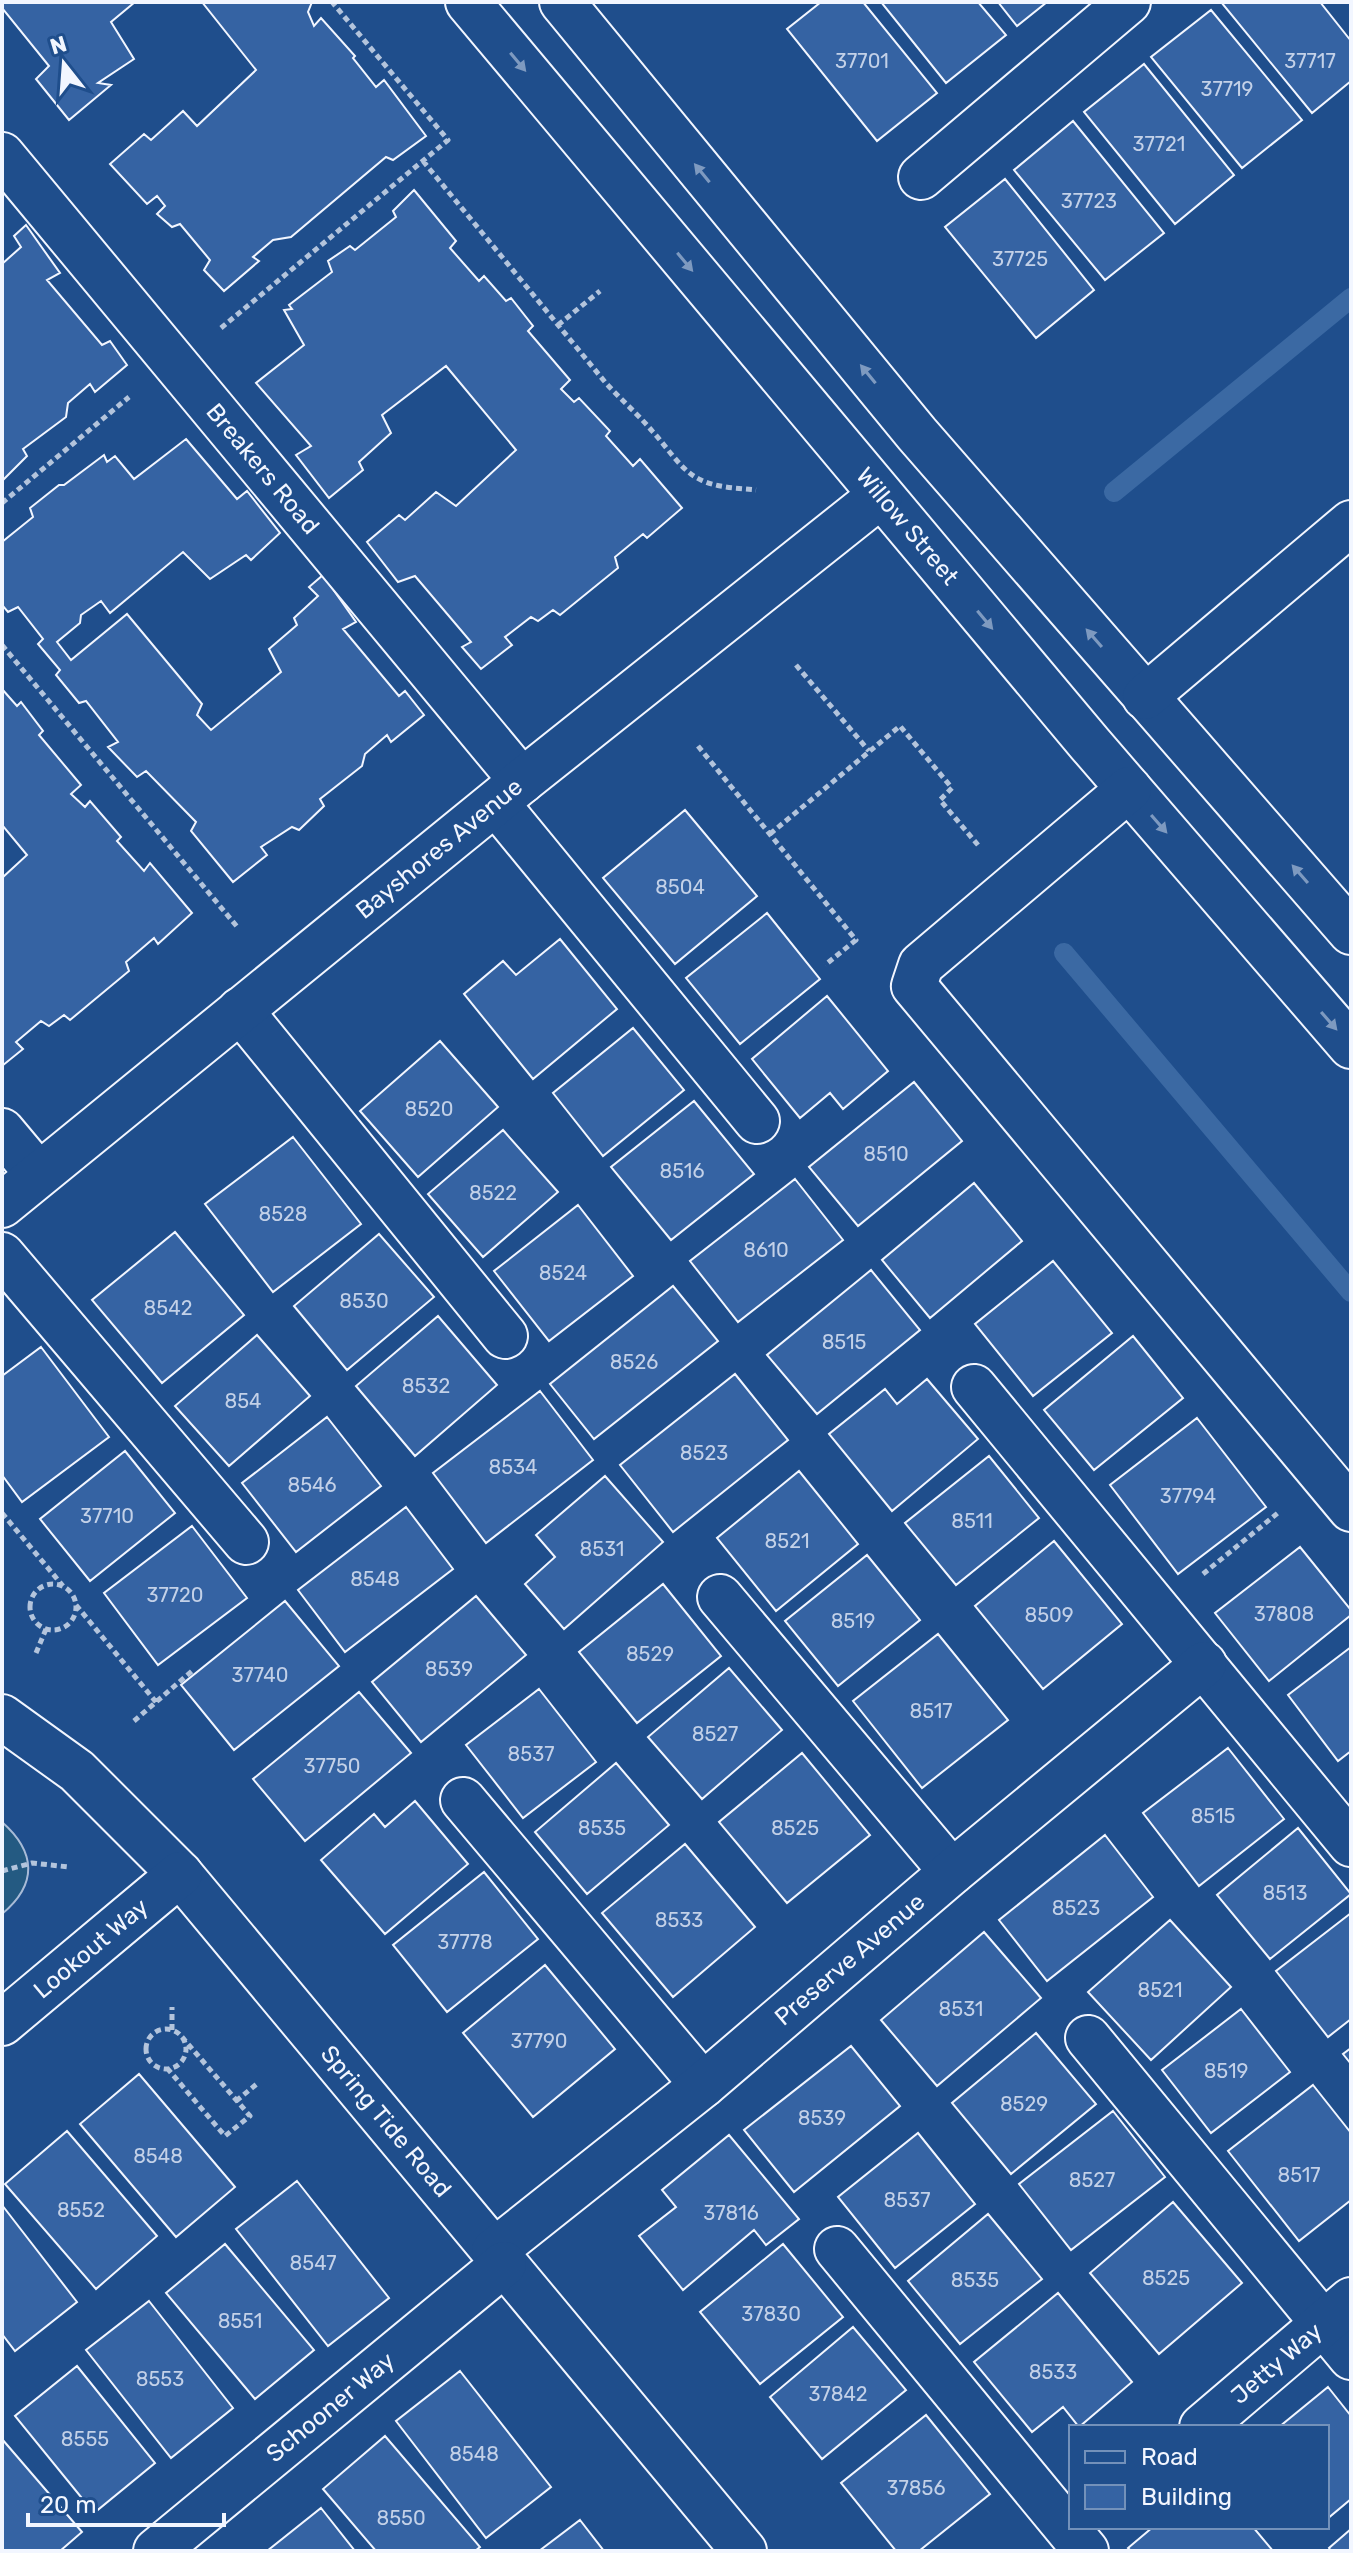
<svg xmlns="http://www.w3.org/2000/svg" width="1353" height="2553" font-family="Rubik,sans-serif">
  <rect width="100%" height="100%" fill="#1f4e8c"/>
  <!-- green -->
  <path fill="#245a82" stroke="#a8bbd7" stroke-width="2" d="M2,1822C36,1852 38,1884 2,1914Z"/>
  <g fill="none" stroke-linecap="round" stroke-linejoin="round">
    <!-- stream -->
    <path stroke="#3b69a3" stroke-width="20" d="M1114,492L1351,298
      M1064,953L1351,1292"/>
  </g>
  <!-- building -->
  <path fill="#3563a3" stroke="#f2f6ff" stroke-width="2" d="M2,2H135L111,22L134,59L98,83L111,85L69,120L36,79L49,66L2,8Z
    M202,2H312L308,12L314,26L321,18L355,56L353,58L376,87L384,80L426,136L393,160L386,157L291,237L273,240L253,257L259,261L224,291L204,270L210,260L180,224L172,227L157,214L165,206L157,196L147,204L110,164L144,134L151,140L183,111L197,126L256,70Z
    M821,2H863L937,93L877,141L787,29Z
    M881,2H978L1006,35L946,83Z
    M998,2H1047L1017,26Z
    M1221,2H1320L1351,41V81L1312,113Z
    M1211,10L1302,120L1242,168L1151,57Z
    M1144,64L1234,175L1175,224L1084,112Z
    M1073,121L1164,233L1105,280L1014,170Z
    M1005,179L1094,290L1036,338L945,227Z
    M414,190L456,241L450,248L479,281L484,276L506,301L511,298L533,326L528,331L570,380L561,389L574,402L579,398L610,431L606,436L633,466L640,459L682,508L647,538L643,534L615,557L618,568L560,615L553,610L538,621L531,617L505,637L512,645L481,669L462,647L471,642L415,576L398,582L367,542L399,515L405,520L436,492L456,506L516,450L446,366L382,415L391,433L359,462L363,470L329,498L296,455L311,446L256,383L304,345L284,310L292,309L289,305L332,272L328,261L350,246L355,250L396,217L393,211Z
    M26,225L60,273L47,280L102,345L110,341L127,365L95,392L90,384L68,403L66,417L23,449L27,456L3,480L2,264L21,247L14,236Z
    M186,439L237,499L247,491L280,533L251,560L246,555L210,579L183,552L110,613L101,601L81,615L80,623L57,642L71,660L127,614L202,704L197,715L211,730L281,672L269,649L297,625L294,618L318,596L309,587L323,575L356,622L343,629L399,696L405,691L424,715L391,742L387,735L365,754L362,766L320,799L324,806L299,830L292,827L261,847L267,855L233,882L191,831L196,822L146,771L137,777L108,747L118,742L86,701L79,703L56,675L60,670L38,644L43,639L18,607L8,612L2,605V542L33,517L30,508L59,485H64L104,455L107,462L115,456L134,479Z
    M2,689L17,706L21,702L43,731L39,735L81,785L71,794L85,807L90,801L121,837L117,841L144,871L150,863L192,913L158,944L154,938L126,962L129,971L70,1020L64,1015L49,1026L41,1021L16,1042L23,1049L2,1066V878L27,855L2,825Z
    M685,810L757,896L675,964L603,878Z
    M767,913L820,979L740,1044L686,978Z
    M560,939L617,1009L533,1079L464,994L503,961L516,975Z
    M827,996L888,1071L843,1109L830,1093L800,1118L752,1059Z
    M633,1028L684,1090L603,1156L553,1093Z
    M440,1041L498,1107L418,1177L360,1111Z
    M914,1082L962,1141L858,1226L809,1167Z
    M694,1101L754,1174L671,1240L611,1167Z
    M503,1130L558,1192L483,1257L428,1194Z
    M293,1137L361,1224L273,1292L205,1204Z
    M795,1179L843,1240L738,1322L690,1261Z
    M974,1183L1022,1241L930,1318L882,1260Z
    M578,1205L633,1276L549,1341L494,1271Z
    M175,1232L244,1315L162,1383L92,1300Z
    M379,1234L434,1297L347,1370L294,1306Z
    M1053,1261L1112,1333L1033,1396L975,1324Z
    M871,1270L920,1330L817,1414L767,1355Z
    M673,1286L718,1341L594,1439L550,1384Z
    M438,1316L497,1385L415,1456L356,1386Z
    M257,1335L310,1396L229,1466L175,1406Z
    M1133,1336L1183,1398L1094,1470L1044,1410Z
    M41,1347L109,1437L22,1502L2,1475V1376Z
    M735,1374L788,1440L673,1532L620,1465Z
    M927,1379L978,1439L892,1511L829,1434L885,1389L897,1404Z
    M540,1391L593,1460L486,1543L433,1473Z
    M327,1417L381,1486L296,1552L242,1483Z
    M1197,1418L1266,1507L1178,1574L1110,1485Z
    M125,1451L175,1513L90,1581L40,1519Z
    M989,1456L1039,1518L956,1585L905,1523Z
    M799,1471L858,1544L776,1611L717,1538Z
    M605,1476L663,1542L564,1629L525,1584L555,1557L536,1535Z
    M406,1507L453,1569L345,1652L298,1590Z
    M192,1526L247,1598L158,1665L104,1593Z
    M1054,1541L1122,1624L1043,1689L975,1606Z
    M1300,1547L1351,1610V1615L1269,1681L1215,1613Z
    M867,1555L920,1620L838,1686L785,1621Z
    M663,1584L721,1656L637,1723L579,1652Z
    M476,1596L526,1655L421,1742L372,1682Z
    M285,1601L339,1666L234,1750L181,1685Z
    M938,1634L1008,1720L922,1788L853,1701Z
    M1351,1647V1751L1338,1761L1288,1695Z
    M729,1668L782,1730L702,1799L648,1737Z
    M539,1689L596,1762L523,1818L466,1745Z
    M359,1692L411,1753L305,1841L253,1779Z
    M1228,1748L1284,1819L1199,1886L1143,1813Z
    M802,1753L870,1835L787,1903L719,1822Z
    M616,1763L669,1825L587,1894L535,1832Z
    M415,1801L468,1864L385,1934L321,1860L374,1814L385,1827Z
    M1298,1828L1351,1894L1270,1959L1217,1895Z
    M1105,1835L1153,1897L1047,1981L999,1920Z
    M685,1844L755,1927L673,1997L602,1913Z
    M484,1872L538,1939L447,2012L393,1945Z
    M1351,1913V2019L1328,2037L1276,1971Z
    M1170,1920L1231,1987L1151,2060L1088,1992Z
    M984,1932L1041,1998L937,2086L881,2020Z
    M545,1965L615,2049L533,2117L463,2033Z
    M1241,2009L1290,2072L1211,2133L1162,2070Z
    M1036,2033L1096,2104L1011,2174L952,2103Z
    M851,2046L900,2106L794,2192L744,2130Z
    M1351,2048V2064L1343,2054Z
    M139,2074L235,2187L176,2237L80,2124Z
    M1313,2085L1351,2133V2200L1299,2241L1228,2151Z
    M1113,2111L1165,2177L1071,2250L1019,2184Z
    M67,2131L157,2236L96,2289L5,2184Z
    M918,2133L975,2204L895,2268L838,2197Z
    M729,2135L799,2219L766,2245L754,2230L683,2290L639,2236L676,2207L662,2190Z
    M297,2181L389,2298L328,2346L236,2229Z
    M1173,2202L1242,2283L1159,2354L1090,2273Z
    M2,2205L77,2302L15,2351L2,2334Z
    M988,2214L1042,2279L960,2344L908,2281Z
    M225,2244L314,2350L255,2399L166,2293Z
    M783,2244L843,2317L760,2384L700,2312Z
    M1058,2293L1132,2382L1079,2427L1063,2407L1032,2432L974,2362Z
    M149,2301L233,2408L171,2458L86,2350Z
    M853,2327L906,2390L822,2459L770,2397Z
    M77,2366L155,2463L94,2513L15,2416Z
    M460,2371L551,2487L486,2538L396,2421Z
    M1328,2387L1351,2416V2499L1327,2519V2427H1279Z
    M926,2415L990,2494L919,2551H896L841,2483Z
    M385,2436L480,2547L475,2551H376L323,2489Z
    M2,2439L82,2532L60,2551H2Z
    M321,2508L355,2551H267Z
    M580,2520L604,2551H539Z
    M1153,2527H1253L1273,2551H1131L1128,2548Z
    M1351,2529V2551H1331L1329,2548Z"/>
  <g fill="none" stroke-linecap="round" stroke-linejoin="round">
    <!-- minor casing -->
    <g stroke="#f2f6ff" stroke-width="48">
      <g id="minor">
        <path id="s1" d="M468,2L1090,744L1351,1046"/>
        <path d="M562,2L917,434L1351,932"/>
        <path id="s2" d="M2,155L522,781"/>
        <path d="M921,177L1128,2"/>
        <path d="M1145,697L1351,523"/>
        <path d="M1129,789L921,965L914,986L1351,1509"/>
        <path d="M496,803L757,1121"/>
        <path d="M240,1010L505,1336"/>
        <path d="M2,1131L38,1174"/>
        <path id="s3" d="M2,1205L522,781L880,496"/>
        <path d="M2,1255L246,1542"/>
        <path d="M974,1387L1351,1844"/>
        <path d="M720,1597L952,1872"/>
        <path id="s4" d="M2,1717L77,1771L180,1874L744,2551"/>
        <path d="M463,1800L703,2085"/>
        <path id="s5" d="M2,2023L180,1874"/>
        <path d="M1088,2038L1351,2357"/>
        <path d="M837,2249L1086,2551"/>
        <path id="s6" d="M494,2251L703,2085L952,1872L1204,1664"/>
        <path id="s7" d="M1202,2427L1351,2300"/>
        <path id="s8" d="M156,2551L504,2264"/>
      </g>
    </g>
    <!-- path -->
    <path stroke="#b3c4dc" stroke-width="5" stroke-dasharray="6 4" stroke-linecap="butt" d="M423,161L605,382C620,399 638,414 653,432C668,448 681,471 701,480C718,488 738,488 756,490
      M558,325L600,291
      M221,328L448,140L332,2
      M2,503L129,397
      M2,645L239,929
      M796,665L869,751
      M698,746L856,940L825,965
      M770,834L900,726L952,788L940,800L978,845
      M2,1513L63,1586
      M1203,1574L1279,1512
      M30 1607a23 23 0 1 1 46 0a23 23 0 1 1-46 0Z
      M76,1605L156,1702
      M36,1653L46,1629
      M134,1721L192,1671
      M2,1871L32,1863L69,1867
      M146 2049a20 20 0 1 1 40 0a20 20 0 1 1-40 0Z
      M172,2030V2007
      M167,2068L225,2136L250,2116L182,2037
      M236,2101L258,2083"/>
    <!-- minor -->
    <use href="#minor" stroke="#1f4e8c" stroke-width="44"/>
  </g>
  <!-- one-way arrows -->
  <defs><path id="oneway-solid" d="M-6-.8H1V-3.2L6.5 0L1 3.2V.8H-6Z" transform="scale(2)"/></defs>
  <g fill="#7e9ac0">
    <use href="#oneway-solid" transform="translate(518 62) rotate(50)"/>
    <use href="#oneway-solid" transform="translate(702 173) rotate(-129)"/>
    <use href="#oneway-solid" transform="translate(685 262) rotate(50)"/>
    <use href="#oneway-solid" transform="translate(868 374) rotate(-129)"/>
    <use href="#oneway-solid" transform="translate(985 620) rotate(50)"/>
    <use href="#oneway-solid" transform="translate(1094 638) rotate(-131)"/>
    <use href="#oneway-solid" transform="translate(1159 824) rotate(49)"/>
    <use href="#oneway-solid" transform="translate(1300 874) rotate(-131)"/>
    <use href="#oneway-solid" transform="translate(1329 1021) rotate(49)"/>
  </g>
  <g text-anchor="middle" stroke-width="6" stroke-linejoin="round" paint-order="stroke">
    <!-- number labels -->
    <g font-size="20" fill="#c3d1e8">
      <text x="862" y="68">37701</text>
      <text x="1310" y="68">37717</text>
      <text x="1227" y="96">37719</text>
      <text x="1159" y="151">37721</text>
      <text x="1089" y="208">37723</text>
      <text x="1020" y="266">37725</text>
      <text x="680" y="894">8504</text>
      <text x="429" y="1116">8520</text>
      <text x="886" y="1161">8510</text>
      <text x="682" y="1178">8516</text>
      <text x="493" y="1200">8522</text>
      <text x="283" y="1221">8528</text>
      <text x="766" y="1257">8610</text>
      <text x="563" y="1280">8524</text>
      <text x="364" y="1308">8530</text>
      <text x="168" y="1315">8542</text>
      <text x="844" y="1349">8515</text>
      <text x="634" y="1369">8526</text>
      <text x="426" y="1393">8532</text>
      <text x="243" y="1408">854</text>
      <text x="704" y="1460">8523</text>
      <text x="513" y="1474">8534</text>
      <text x="312" y="1492">8546</text>
      <text x="1188" y="1503">37794</text>
      <text x="107" y="1523">37710</text>
      <text x="972" y="1528">8511</text>
      <text x="787" y="1548">8521</text>
      <text x="602" y="1556">8531</text>
      <text x="375" y="1586">8548</text>
      <text x="175" y="1602">37720</text>
      <text x="1284" y="1621">37808</text>
      <text x="1049" y="1622">8509</text>
      <text x="853" y="1628">8519</text>
      <text x="650" y="1661">8529</text>
      <text x="449" y="1676">8539</text>
      <text x="260" y="1682">37740</text>
      <text x="931" y="1718">8517</text>
      <text x="715" y="1741">8527</text>
      <text x="531" y="1761">8537</text>
      <text x="332" y="1773">37750</text>
      <text x="1213" y="1823">8515</text>
      <text x="602" y="1835">8535</text>
      <text x="795" y="1835">8525</text>
      <text x="1285" y="1900">8513</text>
      <text x="1076" y="1915">8523</text>
      <text x="679" y="1927">8533</text>
      <text x="465" y="1949">37778</text>
      <text x="1160" y="1997">8521</text>
      <text x="961" y="2016">8531</text>
      <text x="539" y="2048">37790</text>
      <text x="1226" y="2078">8519</text>
      <text x="1024" y="2111">8529</text>
      <text x="822" y="2125">8539</text>
      <text x="158" y="2163">8548</text>
      <text x="1299" y="2182">8517</text>
      <text x="1092" y="2187">8527</text>
      <text x="907" y="2207">8537</text>
      <text x="81" y="2217">8552</text>
      <text x="731" y="2220">37816</text>
      <text x="313" y="2270">8547</text>
      <text x="1166" y="2285">8525</text>
      <text x="975" y="2287">8535</text>
      <text x="771" y="2321">37830</text>
      <text x="240" y="2328">8551</text>
      <text x="1053" y="2379">8533</text>
      <text x="160" y="2386">8553</text>
      <text x="838" y="2401">37842</text>
      <text x="85" y="2446">8555</text>
      <text x="474" y="2461">8548</text>
      <text x="916" y="2495">37856</text>
      <text x="401" y="2525">8550</text>
    </g>
    <!-- street labels -->
    <g font-size="24" fill="#f2f6ff" stroke="#1f4e8c">
      <text dy="8" stroke="none"><textPath href="#s2" startOffset="408">Breakers Road</textPath></text>
      <text dy="8" stroke="none"><textPath href="#s1" startOffset="684">Willow Street</textPath></text>
      <text dy="8" stroke="none"><textPath href="#s3" startOffset="564">Bayshores Avenue</textPath></text>
      <text dy="8" stroke="none"><textPath href="#s5" startOffset="116">Lookout Way</textPath></text>
      <text dy="8" stroke="none"><textPath href="#s6" startOffset="460">Preserve Avenue</textPath></text>
      <text dy="8" stroke="none"><textPath href="#s4" startOffset="560">Spring Tide Road</textPath></text>
      <text dy="8" stroke="none"><textPath href="#s7" startOffset="98">Jetty Way</textPath></text>
      <text dy="8" stroke="none"><textPath href="#s8" startOffset="226">Schooner Way</textPath></text>
    </g>
  </g>
  <!-- border -->
  <rect width="1353" height="2553" fill="none" stroke="#f2f6ff" stroke-width="8"/>
  <!-- legend -->
  <rect x="1069" y="2425" width="260" height="104" fill="#1f4e8c" stroke="#7391ba" stroke-width="2"/>
  <rect x="1085" y="2451" width="40" height="12" fill="#1f4e8c" stroke="#7391ba" stroke-width="2"/>
  <text x="1141" y="2465" font-size="24" fill="#f2f6ff">Road</text>
  <rect x="1085" y="2485" width="40" height="24" fill="#3563a3" stroke="#7391ba" stroke-width="2"/>
  <text x="1141" y="2505" font-size="24" fill="#f2f6ff">Building</text>
  <!-- north arrow -->
  <g transform="translate(64 64) rotate(343)" stroke="#1f4e8c" stroke-width="6" paint-order="stroke">
  <path d="M0-6L14 30L0 20L-14 30Z" fill="#f2f6ff"/>
  <text y="-12" font-size="22" font-weight="bold" text-anchor="middle" fill="#f2f6ff">N</text>
  </g>
  <!-- scale -->
  <path d="M28 2513v12h196v-12" fill="none" stroke="#f2f6ff" stroke-width="4"/>
  <text x="40" y="2513" font-size="24" fill="#f2f6ff" stroke="#1f4e8c" stroke-width="6" paint-order="stroke">20 m</text>
</svg>
